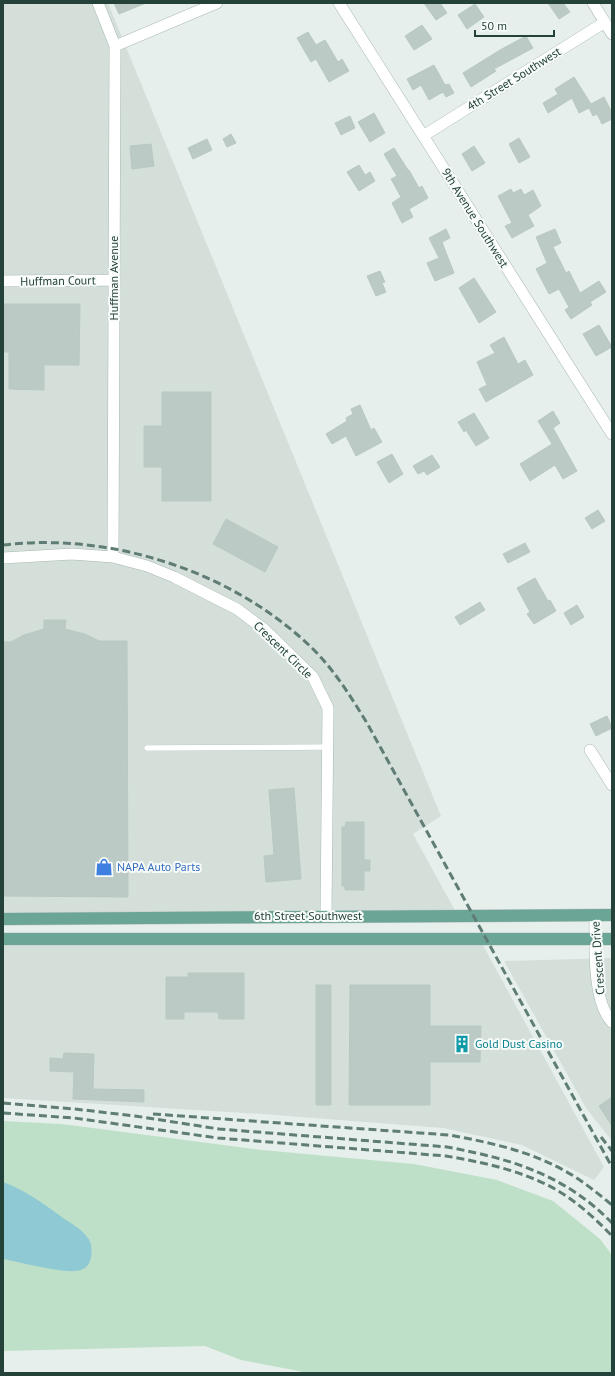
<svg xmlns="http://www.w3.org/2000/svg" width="615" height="1376" font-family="'PT Sans',sans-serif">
  <rect width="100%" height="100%" fill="#e6efeb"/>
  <!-- built -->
  <path fill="#d4dfda" d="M3,3H108L441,816L413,834L458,916L3,918Z
    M479,938L604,1167L594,1180L522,1145L443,1128L262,1114L3,1098V940Z
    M612,958V1141L586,1108L504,961Z"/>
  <!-- green -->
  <path fill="#bfe0c8" d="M3,1121L62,1124L262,1150L414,1164L497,1180L553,1201L600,1239L612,1255V1373H304L299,1371L241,1360L205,1346L3,1351Z"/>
  <!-- water -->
  <path fill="#8ec9d4" d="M3,1182C25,1190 44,1204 63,1218C71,1223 81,1229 87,1237C92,1242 92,1250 91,1257C90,1263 87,1268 81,1270C67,1275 20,1262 3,1259Z"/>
  <!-- building -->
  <path fill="#bbcac4" stroke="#b8c9c2" d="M114,3H146L119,14Z
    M424,3H440L447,13L436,20Z
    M548,3H563L570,12L559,19Z
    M475,4L484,17L467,29L458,15Z
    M422,25L432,39L414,50L405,36Z
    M308,32L316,45L325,40L338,62L342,59L349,71L329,82L316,59L311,62L297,38Z
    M526,36L533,48L494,69L496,71L471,87L463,73L500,50Z
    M434,65L445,85L449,84L454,93L446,97L443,92L429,100L421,85L413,90L407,79Z
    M574,77L591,104L604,97L612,113V119L602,124L597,114L593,116L589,108L579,113L572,98L548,113L543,103L558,94L555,89Z
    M374,113L385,133L370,142L358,122Z
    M350,116L355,128L341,135L335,123Z
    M231,134L236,143L227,147L223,139Z
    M519,138L530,157L519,163L509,144Z
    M207,139L212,150L193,159L188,148Z
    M151,144L154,166L132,169L130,146Z
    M474,146L485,163L472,171L462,154Z
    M394,148L408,170H409L419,188L422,186L428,198L409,209L413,217L402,223L392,203L401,197L391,179L397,176L384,154Z
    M359,165L365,175L370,172L375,181L359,191L347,172Z
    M511,189L513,193L521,189L524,195L533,190L541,206L528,215L534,226L512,238L505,226L512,223L498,196Z
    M446,229L450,238L442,242L454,273L435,281L427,263L439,258L429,238Z
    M555,229L561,243L553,247L566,273L569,271L580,293L599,281L606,292L590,302L592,305L571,319L565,310L569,307L559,289L549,294L536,269L547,263L536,237Z
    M380,271L385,282L382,283L386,292L376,296L367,276Z
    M474,278L496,312L479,323L459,288Z
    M3,304H80L79,365H44V390L9,389V352H3Z
    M599,325L612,347L596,356L583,334Z
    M504,337L518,364L525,360L533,375L486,402L479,389L487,385L477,362L495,353L490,345Z
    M162,392H211V501H162V467H144V426H162Z
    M360,405L371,430L374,428L382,442L356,456L346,436L332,444L326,434L347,421L346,418L353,414L351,409Z
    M553,411L560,423L553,428L577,471L563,479L555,465L530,481L520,464L552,444L538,421Z
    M474,413L489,438L476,446L466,430L464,432L458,422Z
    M392,454L403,474L389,483L377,462Z
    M432,455L440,467L427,475L424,471L418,474L413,466Z
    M598,510L605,521L592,529L585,518Z
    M226,519L278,547L265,572L213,544Z
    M525,543L530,552L508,563L503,554Z
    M535,578L548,601L550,600L556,611L534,624L527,614L530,612L517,588Z
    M480,602L485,610L460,625L455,617Z
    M577,605L584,617L571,625L564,613Z
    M44,620H66L65,629L85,634L99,641H127L128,897L3,896V642H11L24,635L44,629Z
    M607,716L612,728L596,736L590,724Z
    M294,788L301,879L266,882L264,856L274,855L269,790Z
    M346,822H364V860H370V871H364V890H345V886H342V827H345Z
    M188,973H244V1019H219L218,1012H184V1019H166V977H188Z
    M316,985H331V1105H316Z
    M350,985H430V1026H481L480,1062H430V1105H349Z
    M64,1053L94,1054L93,1089L144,1090V1102L73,1099L74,1072L50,1071V1058L63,1059Z
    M612,1097V1126L599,1106Z"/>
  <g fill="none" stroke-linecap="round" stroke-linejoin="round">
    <!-- service casing -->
    <g stroke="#a8b8b2" stroke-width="6">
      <path id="service" d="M147,748L327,747"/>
    </g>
    <!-- minor casing -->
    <g stroke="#a8b8b2" stroke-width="12">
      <path id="minor" d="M98,3L115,46L113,557
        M339,3L612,434
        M593,3L612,34
        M115,46L217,3
        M423,136L605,22
        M3,281L114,280
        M3,558L72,554L113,557L147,566L174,577L237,609L265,630L313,677L328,708L326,916
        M590,750L612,785
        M595,915C595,943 592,1002 612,1022"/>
    </g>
    <!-- primary casing -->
    <g stroke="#c2cac8" stroke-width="13">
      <path id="primary" d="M3,919L612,915
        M3,939H612"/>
    </g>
    <!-- service -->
    <use href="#service" stroke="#fff" stroke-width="5.5"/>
    <!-- minor -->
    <use href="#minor" stroke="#fff" stroke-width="11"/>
    <!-- primary -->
    <use href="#primary" stroke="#6aa596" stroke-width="12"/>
    <!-- rail -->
    <path stroke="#5f7d75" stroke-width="3" stroke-dasharray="8 4" stroke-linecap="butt" d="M3,545C113,532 234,572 313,649C335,671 351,697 367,723L612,1167
      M3,1103L75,1109L135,1116L219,1129L447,1147C512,1159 565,1175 612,1223
      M3,1113L74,1118L218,1138L446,1156C482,1162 523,1171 555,1189C576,1201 595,1218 612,1236
      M153,1114L449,1135C488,1142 530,1151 565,1171C582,1180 597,1193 612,1205
      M601,1137L612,1151"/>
  </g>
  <!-- icons -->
  <defs>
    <g id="shop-bare" transform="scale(1.38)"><path d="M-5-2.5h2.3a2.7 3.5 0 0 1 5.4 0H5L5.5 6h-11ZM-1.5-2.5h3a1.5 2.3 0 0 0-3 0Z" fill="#3f7fe0" stroke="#f7fbf9" stroke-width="2.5" paint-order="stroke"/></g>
    <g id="building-bare" transform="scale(1.38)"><path d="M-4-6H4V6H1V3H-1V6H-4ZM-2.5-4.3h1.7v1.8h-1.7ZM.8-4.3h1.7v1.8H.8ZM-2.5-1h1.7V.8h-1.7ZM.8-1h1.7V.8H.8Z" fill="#0f9aa8" stroke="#f7fbf9" stroke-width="2.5" paint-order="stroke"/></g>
  </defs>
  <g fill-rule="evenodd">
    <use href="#shop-bare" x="104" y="867"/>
    <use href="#building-bare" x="462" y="1044"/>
  </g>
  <g text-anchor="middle" stroke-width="4" stroke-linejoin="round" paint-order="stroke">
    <!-- street labels -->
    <g font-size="12" fill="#24423a" stroke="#f7fbf9">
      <text transform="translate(514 79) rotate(-32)" y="4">4th Street Southwest</text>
      <text transform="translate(475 218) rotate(58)" y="4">9th Avenue Southwest</text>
      <text transform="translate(114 278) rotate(-90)" y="4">Huffman Avenue</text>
      <text transform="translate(58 281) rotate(-1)" y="4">Huffman Court</text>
      <text transform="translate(283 650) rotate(44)" y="4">Crescent Circle</text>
      <text x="308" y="920">6th Street Southwest</text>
      <text transform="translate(598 958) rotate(-94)" y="4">Crescent Drive</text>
    </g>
    <!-- shop labels -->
    <g font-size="12" fill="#366cbe" stroke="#f7fbf9" text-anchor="start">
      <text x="117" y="871">NAPA Auto Parts</text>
    </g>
    <!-- culture labels -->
    <g font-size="12" fill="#0d838f" stroke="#f7fbf9" text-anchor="start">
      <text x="475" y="1048">Gold Dust Casino</text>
    </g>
  </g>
  <!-- border -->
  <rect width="615" height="1376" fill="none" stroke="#24423a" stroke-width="8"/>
  <!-- scale -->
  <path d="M475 30v6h79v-6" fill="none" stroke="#24423a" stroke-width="2"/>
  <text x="481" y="30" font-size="12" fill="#24423a" stroke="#f7fbf9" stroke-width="3" paint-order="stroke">50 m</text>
</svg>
